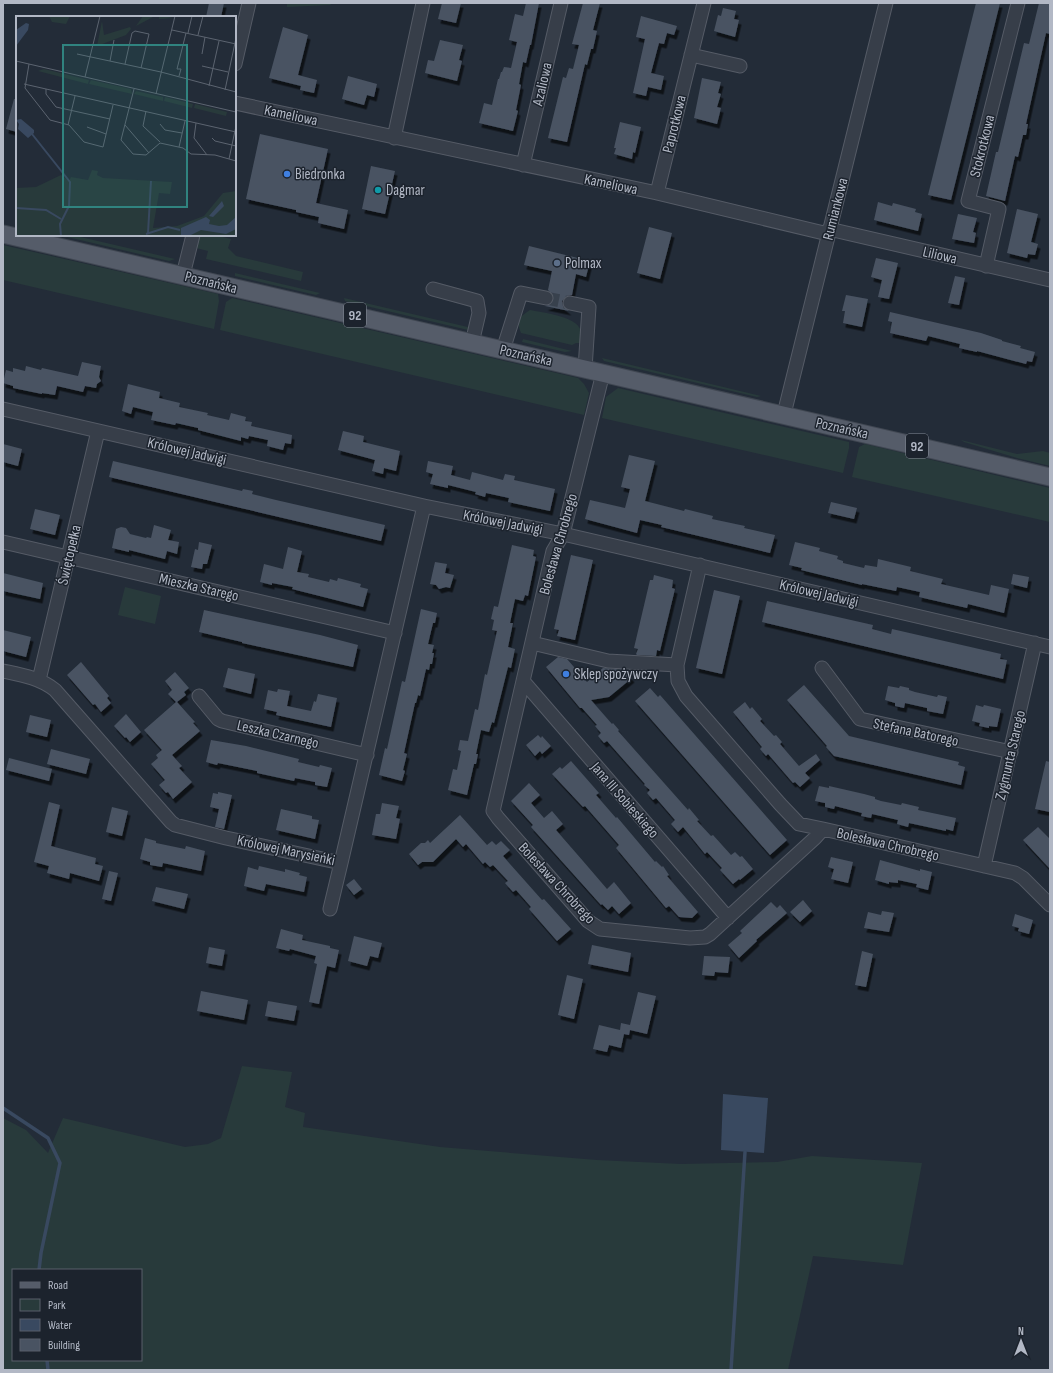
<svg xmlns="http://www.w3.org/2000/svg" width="1053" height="1373" font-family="'Sofia Sans Condensed',sans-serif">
  <defs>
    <filter id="shadow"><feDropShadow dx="2.5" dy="4.5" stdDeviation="0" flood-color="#0009"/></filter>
  </defs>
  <rect width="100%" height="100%" fill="#232c38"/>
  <!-- green -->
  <path fill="#283a3b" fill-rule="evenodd" d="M287,3H333L330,5L287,7Z
    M59,235H72L175,259L169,261Z
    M199,235H223V237L231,239L228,248L236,256L303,272L301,281L206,259L208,251L196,248Z
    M3,245L218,294L219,301L214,329L3,280Z
    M235,273L320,293L316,295L235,276Z
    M232,298L578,378L584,384L589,393L584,415L220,330L226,302Z
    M344,298L472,328L468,330L345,301Z
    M530,310C544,313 580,316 582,334C582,337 581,340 581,343H576L572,345L521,333C516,321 519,317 530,310Z
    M523,339L572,351L565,352L522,342Z
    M602,358L761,396L757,397L604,361Z
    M618,388L849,442V448L843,473L602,418L606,397Z
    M961,440L1017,454L1043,451L1050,453V466L1017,458L964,442Z
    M865,444L1050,488V522L852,477L859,447Z
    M125,587L161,596L155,624L118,615Z
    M242,1066L292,1072L285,1107L305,1113L303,1127L440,1147L597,1160L681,1164L777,1162L812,1156L922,1163L903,1265L813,1256L788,1370H3V1118L26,1130L48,1153L63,1118L185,1147L208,1144L221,1138ZM13,1270H141V1360H13Z"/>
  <!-- water -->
  <path fill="#394960" d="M723,1094L768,1098L764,1153L721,1150Z"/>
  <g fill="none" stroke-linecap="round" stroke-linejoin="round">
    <!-- stream -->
    <path stroke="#394960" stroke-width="3.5" d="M3,1108L48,1138L60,1163L41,1253L39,1270
      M47,1360L48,1370
      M731,1370L745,1152"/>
  </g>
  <!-- building -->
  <path fill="#495362" filter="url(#shadow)" d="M209,3H224L221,17H206Z
    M442,3H461L456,23L438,19Z
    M526,3H539L531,45H530L526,63L523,62L519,84L521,85L516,110L518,111L513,131L479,123L484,103L492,105L498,79H499L501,72H502L504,67L511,68L517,42L509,40L515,14L523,16Z
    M583,3H600L593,30L597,31L593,49H591L587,65L585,64L567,142L548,138L563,77L566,78L569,68L573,69L579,45L572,44Z
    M976,3H1000L951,200L928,195Z
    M1039,3H1050V34L1046,33L1026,124H1028L1026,135H1023L1018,157L1015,156L1005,201L986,196L996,152H998L1024,43L1029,44Z
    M723,8L736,11L734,19L739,20L735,37L714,31L718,15L721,16Z
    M641,16L677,26L674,35L667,33L664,44L659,43L651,73L664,76L661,90L648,87L646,96L633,93L645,39L636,37Z
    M283,27L308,35L298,75L317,80L314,93L300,90L301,86L269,78Z
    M440,40L463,45L459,60L462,61L457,81L425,73L428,60L434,61Z
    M348,76L377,84L374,97L367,95L364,105L342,99Z
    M702,78L721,82L718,93L721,94L717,107L721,108L717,124L694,118Z
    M14,99H17V132L6,129Z
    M620,122L641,127L635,153L633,152L632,159L614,154L616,148H614Z
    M260,134L328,149L316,203L348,210L344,229L318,223L319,217L296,212V210L246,199Z
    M371,166L395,171L385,214L362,209Z
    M878,202L892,206L893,203L916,209L915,212L922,214L918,231L874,220Z
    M1017,209L1038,214L1031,242L1038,244L1035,255L1028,254L1027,258L1007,253Z
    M958,214L977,218L973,232L976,233L974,243L952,239Z
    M649,227L672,233L660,279L637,273Z
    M529,246L590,261L586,277L576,274L572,295L567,296L562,301L563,306L569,311L545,306L552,304L554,300L553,295L548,290L552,271L524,265Z
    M876,258L898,263L889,299L878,297L882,280L871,277Z
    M955,276L965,278L959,305L948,303Z
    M846,295L868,299L862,327L843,323L845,311H842Z
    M890,312L981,333L1002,340V341L1021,346L1020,348L1035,352L1032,362L1027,361L1026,364L977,351V352L959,348L960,344L928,336L926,341L890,333L892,322L888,321Z
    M82,362L101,366L99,377L101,381L97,384L96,388L85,386L83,392L57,386L55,395L42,393V394L13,388V386L3,383L6,370L13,372V368L25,371L26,366L41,370L42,368L78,376Z
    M128,384L160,392L159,398L180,403L179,407L208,413L207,415L229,420L231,413L246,417L245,421L252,422L251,426L292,435L291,444L285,443L283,450L267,446L268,440L249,436L248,439L241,437V441L198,430V428L176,423L175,425L151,420L153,412L133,407L131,414L122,411Z
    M343,431L364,436L363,442L400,451L396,471L384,468L383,474L372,471L375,460L338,450Z
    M3,444L22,449L18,466L3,462Z
    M629,455L655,461L645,501L684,511L685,509L713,516L712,519L745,526L744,528L775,535L770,553L661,527L662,525L640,520L637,533L585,519L590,500L625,508L630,489L621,487Z
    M113,461L242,491L243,489L253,491L252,494L276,500L385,525L381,541L109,477Z
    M428,461L453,466L451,475L470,480L472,472L503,480L505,474L515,476L514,480L555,489L550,511L508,502L509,498L486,493L485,497L475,494L476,492L448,485V488L430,484L433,474L426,472Z
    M831,502L857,508L854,519L828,513Z
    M35,509L60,515L55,535L30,529Z
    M154,525L171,530L168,540L179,542L177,554L167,551L165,559L129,550V552L112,548L116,529L121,527L126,528L130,534L146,538L147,537L151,538Z
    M199,542L212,545L207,564H203L202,569L191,567L195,549L198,550Z
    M795,542L820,548L819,551L838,556L837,559L843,561V563L864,568L865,565L877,567L878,559L911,567L910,571L943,579L941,584L989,595L991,585L1009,589L1004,613L968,604L967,608L919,597L920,592L897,587L896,591L862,584V585L801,570L802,568L789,565Z
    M512,545L534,550L533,556L536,557L528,596L525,595L523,601L515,599L510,623H513L508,647L515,649L511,668L508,667L494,723L492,722L489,732L481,730L476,754H478L476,764H474L467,795L448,790L453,769L457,770L461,751L458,750L460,740L468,741L475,709L478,710L485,674L487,675L497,631L492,630L494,620L491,619L494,606L498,607Z
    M288,547L302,551L297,572L309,574L308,577L329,582L330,579L337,581L338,578L361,584L360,587L368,589L363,607L292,589L293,587L272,583V585L260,582L264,564L283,569Z
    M571,555L593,560L575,640L557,636L559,630L554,629Z
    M435,562L447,564L445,573L454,575L450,588L446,587L439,589L436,585L430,584Z
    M3,573L43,583L40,599L3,591Z
    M1013,574L1029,577L1027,588L1011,584Z
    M654,575L673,580L672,588L675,589L660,651L657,650L656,656L637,655L636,654L638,649L634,648L650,580H653Z
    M714,590L740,596L722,674L696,668Z
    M767,601L873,625L872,629L891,634L892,629L1001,654L1000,659L1007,660L1003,679L762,622Z
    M421,609L437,613L435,623H433L428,644L434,645L432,653H434L432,664H430L429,670L426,669L420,696L418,695L416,703H415L404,753L407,754L403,770L405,771L402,781L379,775L385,748L387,749L402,681L405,682Z
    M204,610L320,635L358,645L353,667L242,643V642L199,632Z
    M3,630L31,637L26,657L3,651Z
    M558,657L567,659L587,682L603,668L625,670L632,678L609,697L591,700L612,724L613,723L619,730L618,731L688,810L689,808L699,820L697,821L711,836L713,835L731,855L735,852L740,857L742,856L753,869L740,880L739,879L733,884L720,870L722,868L707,852L705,854L683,827L678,832L671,824L675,820L656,798L653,800L647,793L650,790L644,785L645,784L607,741L604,743L598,736L601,733L595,726L597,725L582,708H580L546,667Z
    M81,662L109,696L107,698L111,703L101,712L95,704L93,705L67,675Z
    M228,668L255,674L251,694L223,687Z
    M175,672L189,688L184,692L186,695L177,702L195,722L193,723L200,731L172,755L182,766L179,768L192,782L173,799L168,792L166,793L159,785L165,780L151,764L158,758L156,755L162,750L144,730L176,702L168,694L172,690L165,681Z
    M804,685L849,736L959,762L958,765L965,767L961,785L834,756L826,747L827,746L787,700Z
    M888,686L899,688L900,686L909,688V690L915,692L937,697L938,695L947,697L943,714L927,711V708L905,703L904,708L895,706V703L885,700Z
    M650,688L658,697L660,695L787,840L770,855L635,701Z
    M278,689L290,691L287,706L311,711L314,701L316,702L318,694L337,698L331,727L276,715L277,712L264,709L268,690L277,692Z
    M745,702L750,709L752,707L762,719L760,721L774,736L776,735L782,742L780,744L799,766L816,754L820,760L805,773L810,778L800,787L795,782L793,783L768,754L766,756L760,749L762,747L733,712Z
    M976,705L983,707L984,705L1001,709L997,727L989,726V728L979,726L980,723L972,721Z
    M126,714L141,732L130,742L126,737L125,738L114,726Z
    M30,715L51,720L47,737L26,732Z
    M538,735L541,738L542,736L551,746L542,754L540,751L535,756L526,745Z
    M211,740L246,746L299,759L298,762L319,767L320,765L332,768L327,787L315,785V782L295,778L294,781L257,773V771L218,763L217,765L206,762Z
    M51,749L90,759L86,774L47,764Z
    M9,758L52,769L49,781L6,770Z
    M571,761L599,793L596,795L616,818L617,817L655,862L656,861L662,867L663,866L669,875L667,876L698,912L692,918L679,917L669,906L666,908L616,848L619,845L585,806L583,807L552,774L560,767L562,769Z
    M1046,761L1050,762V812L1035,809Z
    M529,783L540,795L531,803L544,818L552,811L563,824L556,830L583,861L607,889L614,882L631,903L619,914L612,906L608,910L602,904L601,905L531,827L533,825L511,801Z
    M819,786L829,788V786L864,794L875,797V799L881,801L901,805L902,803L919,807L918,810L956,818L953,831L946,829V831L909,823L908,827L897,824L898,820L872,814L871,818L861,816L862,813L835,806L834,809L825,807V803L815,801Z
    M218,792L232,795L224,829L215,827L219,809L210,807L213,793L218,794Z
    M49,802L60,805L51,846L96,858L95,864L103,866L99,881L70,873L69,879L47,873L49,866L34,862Z
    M382,803L399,806L396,818L400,819L396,839L372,835L376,814H380Z
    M112,807L128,811L122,836L106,832Z
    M281,809L312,816V819L319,820L315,839L276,830Z
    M460,815L487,845L492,841L496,845L501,841L510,850L503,856L542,900L544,899L571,929L557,941L529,909L531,907L516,890L513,892L505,883L508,881L493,865L490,867L485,862L483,864L466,844L463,847L456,839L433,862H422L418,865L409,854L421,843H425L428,840L430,843Z
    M1038,827L1050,839V869L1023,840Z
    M145,838L156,841V843L185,849L186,846L205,851L201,871L163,863L162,867L150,865V862L140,859Z
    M831,857L853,862L848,883L831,879L834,869L828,867Z
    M880,860L920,871V869L932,872L928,890L916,887L917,884L898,880V883L889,882V884L875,880Z
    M259,866L285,872V869L300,873L299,875L307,877L304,892L266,884L264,891L244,886L248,867L258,870Z
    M109,871L118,873L111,901L102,899Z
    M354,879L362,889L354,895L346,885Z
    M156,887L188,894L184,909L152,901Z
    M803,900L812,911L800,922L790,912Z
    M771,902L777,908L780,905L787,913L756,940L757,941L739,958L728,945L742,933L740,931Z
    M882,911L894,913L889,932L864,928L868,912L881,915Z
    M1015,914L1033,920L1029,934L1018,931L1019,928L1012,926Z
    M281,929L303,935L302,940L330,946V948L339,950L335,968L327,966L319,1004L309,1002L317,964L314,963L316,956L290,949L289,951L276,948Z
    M354,936L382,943L378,958L370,956L367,966L348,961Z
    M592,945L631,953L628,972L588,964Z
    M209,947L225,950L222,966L206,963Z
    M862,951L873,954L866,987L855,985Z
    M704,956L730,957L728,973L715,972L714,976L702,975Z
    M567,975L583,979L574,1019L558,1015Z
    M201,991L248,1000L244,1020L197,1011Z
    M638,992L656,996L647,1034L630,1030L629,1035L624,1034L621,1048L609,1045L607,1052L593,1049L599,1025L620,1030L621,1023L630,1025Z
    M268,1001L297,1006L294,1021L265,1016Z"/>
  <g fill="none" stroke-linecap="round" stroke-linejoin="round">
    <!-- minor-tunnel -->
    <path stroke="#38414d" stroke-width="13" stroke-dasharray="13 6" stroke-linecap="butt" d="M546,298L570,303"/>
    <!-- minor casing -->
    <g stroke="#555b66" stroke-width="15">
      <path id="minor" d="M691,55L740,66
        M235,64L249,3
        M235,103L657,193L828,234
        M394,138L423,3
        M523,165L561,3
        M657,193L704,3
        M829,229L1050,280
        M986,266L999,209L968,201L1018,3
        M183,275L193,235
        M433,289L477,301L479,313L472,343
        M570,303L589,307L585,369
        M503,350L521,293L546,298
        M603,373L563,534L553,551L493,811L498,818L588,921L600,929L690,938L705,937L710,934L815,838L823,829L1015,873L1023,878L1050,905
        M3,409L424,506L563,534L1050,647
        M784,414L886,3
        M3,542L395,633
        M700,565L677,665L678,681L686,696L780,804L799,824L823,829
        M532,643L608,661L677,665
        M822,668L860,719L1011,752
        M3,671C22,675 40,678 55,690L171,822L175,825L226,838L341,863L424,506
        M39,680L98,431
        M523,681L728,918
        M199,696L218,719L222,721L367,755
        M984,866L1035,643
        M330,909L341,863"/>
    </g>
    <!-- major casing -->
    <g stroke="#404752" stroke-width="19">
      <path id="major" d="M3,234L1050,477"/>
    </g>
    <!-- minor -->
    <use href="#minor" stroke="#373e49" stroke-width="13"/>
    <!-- major -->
    <use href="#major" stroke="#555c69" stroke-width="17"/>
  </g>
  <!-- markers -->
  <g fill="#3f7fe0" stroke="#1c232d" stroke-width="1.5">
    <circle cx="287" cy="174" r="4"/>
    <circle cx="566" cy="674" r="4"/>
  </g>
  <circle fill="#0f9aa8" stroke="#1c232d" stroke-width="1.5" cx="378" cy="190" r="4"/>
  <circle fill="#5c6f8a" stroke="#1c232d" stroke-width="1.5" cx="557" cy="263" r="4"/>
  <g text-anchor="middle" stroke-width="3" stroke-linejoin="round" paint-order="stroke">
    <!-- shield labels -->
    <g fill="#1c232d" stroke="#858b97" stroke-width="1">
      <rect x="344" y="303" width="22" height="24" rx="3"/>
      <rect x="906" y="434" width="22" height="24" rx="3"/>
    </g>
    <g font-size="14" font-weight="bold" fill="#b2b8c5">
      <text x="355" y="320">92</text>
      <text x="917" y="451">92</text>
    </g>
    <!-- street labels -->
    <g font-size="15" fill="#b2b8c5" stroke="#1c232d">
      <text transform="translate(542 84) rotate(-77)" y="5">Azaliowa</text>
      <text transform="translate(291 115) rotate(12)" y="5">Kameliowa</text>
      <text transform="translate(674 124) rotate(-76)" y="5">Paprotkowa</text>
      <text transform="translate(982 146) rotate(-76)" y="5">Stokrotkowa</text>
      <text transform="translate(611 184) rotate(12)" y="5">Kameliowa</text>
      <text transform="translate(835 209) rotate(-76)" y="5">Rumiankowa</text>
      <text transform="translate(940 255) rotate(13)" y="5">Liliowa</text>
      <text transform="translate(211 282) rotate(14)" y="5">Poznańska</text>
      <text transform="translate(526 355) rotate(13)" y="5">Poznańska</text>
      <text transform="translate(842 428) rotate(13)" y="5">Poznańska</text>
      <text transform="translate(187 451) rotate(13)" y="5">Królowej Jadwigi</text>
      <text transform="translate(503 522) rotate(11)" y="5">Królowej Jadwigi</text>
      <text transform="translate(558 544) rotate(-74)" y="5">Bolesława Chrobrego</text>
      <text transform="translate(69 555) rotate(-77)" y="5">Świętopełka</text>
      <text transform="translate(199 587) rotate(13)" y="5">Mieszka Starego</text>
      <text transform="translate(819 593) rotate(13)" y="5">Królowej Jadwigi</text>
      <text transform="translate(916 732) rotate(12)" y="5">Stefana Batorego</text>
      <text transform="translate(278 734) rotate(13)" y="5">Leszka Czarnego</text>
      <text transform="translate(1010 755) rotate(-77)" y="5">Zygmunta Starego</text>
      <text transform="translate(625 800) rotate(49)" y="5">Jana III Sobieskiego</text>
      <text transform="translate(888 844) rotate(13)" y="5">Bolesława Chrobrego</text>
      <text transform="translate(286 850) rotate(12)" y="5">Królowej Marysieńki</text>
      <text transform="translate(557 883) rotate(47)" y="5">Bolesława Chrobrego</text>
    </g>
    <!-- poi labels -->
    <g font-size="15" fill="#b2b8c5" stroke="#1c232d" text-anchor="start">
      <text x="295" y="179">Biedronka</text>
      <text x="386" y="195">Dagmar</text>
      <text x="565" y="268">Polmax</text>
      <text x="574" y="679">Sklep spożywczy</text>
    </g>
  </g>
  <!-- overview -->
  <g transform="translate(16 16)">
    <rect width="220" height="220" fill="#232c38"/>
    <path d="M33,0H54L50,8L36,6ZM127,0H146L157,2L143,3V0L137,1L120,10ZM86,5L88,19L114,11L115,13L110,19L81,30ZM28,53L73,64L72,68L22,55ZM75,64L115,73L116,78L73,68ZM120,75L147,81V85L118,78ZM149,81L177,88L176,92L148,85ZM179,88L211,96L210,100L178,92ZM76,154L82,155L81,159L87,162L156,166L154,178L143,177L137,212L161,210L188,200L207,177L220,175V220H0V172L20,171L45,159L53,165L55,161L72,164Z" fill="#283a3b"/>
    <path d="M10,7L13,8L12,14L0,30V14ZM5,103L18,114V117L12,122L2,113L3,108L0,104ZM206,185L208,190L197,201L193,200ZM190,201L194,204L193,208L203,210L211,209L220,201V213L210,218L185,214L173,220H165V212Z" fill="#394960"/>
    <path fill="none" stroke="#394960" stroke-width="2" d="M16,118L54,166L53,190L44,208L45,220M0,192L30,194L45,203M132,217L135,165M130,218L152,211L164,214"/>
    <path fill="none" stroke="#5c6470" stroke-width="1" d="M156,14L220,28M172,17L176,0M182,19L187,0M61,38L145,56M186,38L189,21M0,45L220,96M94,45L98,24M13,48L9,72L34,104L53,109L68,126L87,131L97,89M109,48L116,17L119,15L133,18L125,52M186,50L212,56M145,56L220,76M163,60L165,53H161L170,17M69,61L84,0M8,68L220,116M193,70L203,25M30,73V78L40,91L94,103M118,73L105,124L117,138L130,139L144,127L167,132L175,138L199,139L220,145M209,74L220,22M140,78L159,0M130,95L127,110L144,126M180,107L178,122L191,139M144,108L149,114L166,117M52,109L59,80M109,109L133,137M71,111L90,118M196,122L199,125L220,130M163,131L169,105M213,143L220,110"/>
    <path fill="#30837f" fill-opacity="0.15" stroke="#30837f" stroke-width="2" d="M47,29H171V191H47Z"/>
    <rect width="220" height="220" fill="none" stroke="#b2b8c5" stroke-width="2"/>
  </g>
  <!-- border -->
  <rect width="1053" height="1373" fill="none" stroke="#b2b8c5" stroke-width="8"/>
  <!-- legend -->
  <rect x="12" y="1269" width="130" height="92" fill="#1c232d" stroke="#585f6a"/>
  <rect x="20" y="1282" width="20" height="6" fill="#555c69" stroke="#585f6a"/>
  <text x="48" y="1289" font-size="12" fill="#b2b8c5">Road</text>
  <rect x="20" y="1299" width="20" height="12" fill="#283a3b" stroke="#585f6a"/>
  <text x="48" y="1309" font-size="12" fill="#b2b8c5">Park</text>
  <rect x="20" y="1319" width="20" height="12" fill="#394960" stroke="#585f6a"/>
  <text x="48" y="1329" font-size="12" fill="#b2b8c5">Water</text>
  <rect x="20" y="1339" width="20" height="12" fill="#495362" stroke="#585f6a"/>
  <text x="48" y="1349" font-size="12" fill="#b2b8c5">Building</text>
  <!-- north arrow -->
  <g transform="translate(1021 1341)" stroke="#1c232d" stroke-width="3" paint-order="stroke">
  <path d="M0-3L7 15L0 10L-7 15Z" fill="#b2b8c5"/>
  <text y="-6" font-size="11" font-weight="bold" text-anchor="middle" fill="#b2b8c5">N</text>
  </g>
</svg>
